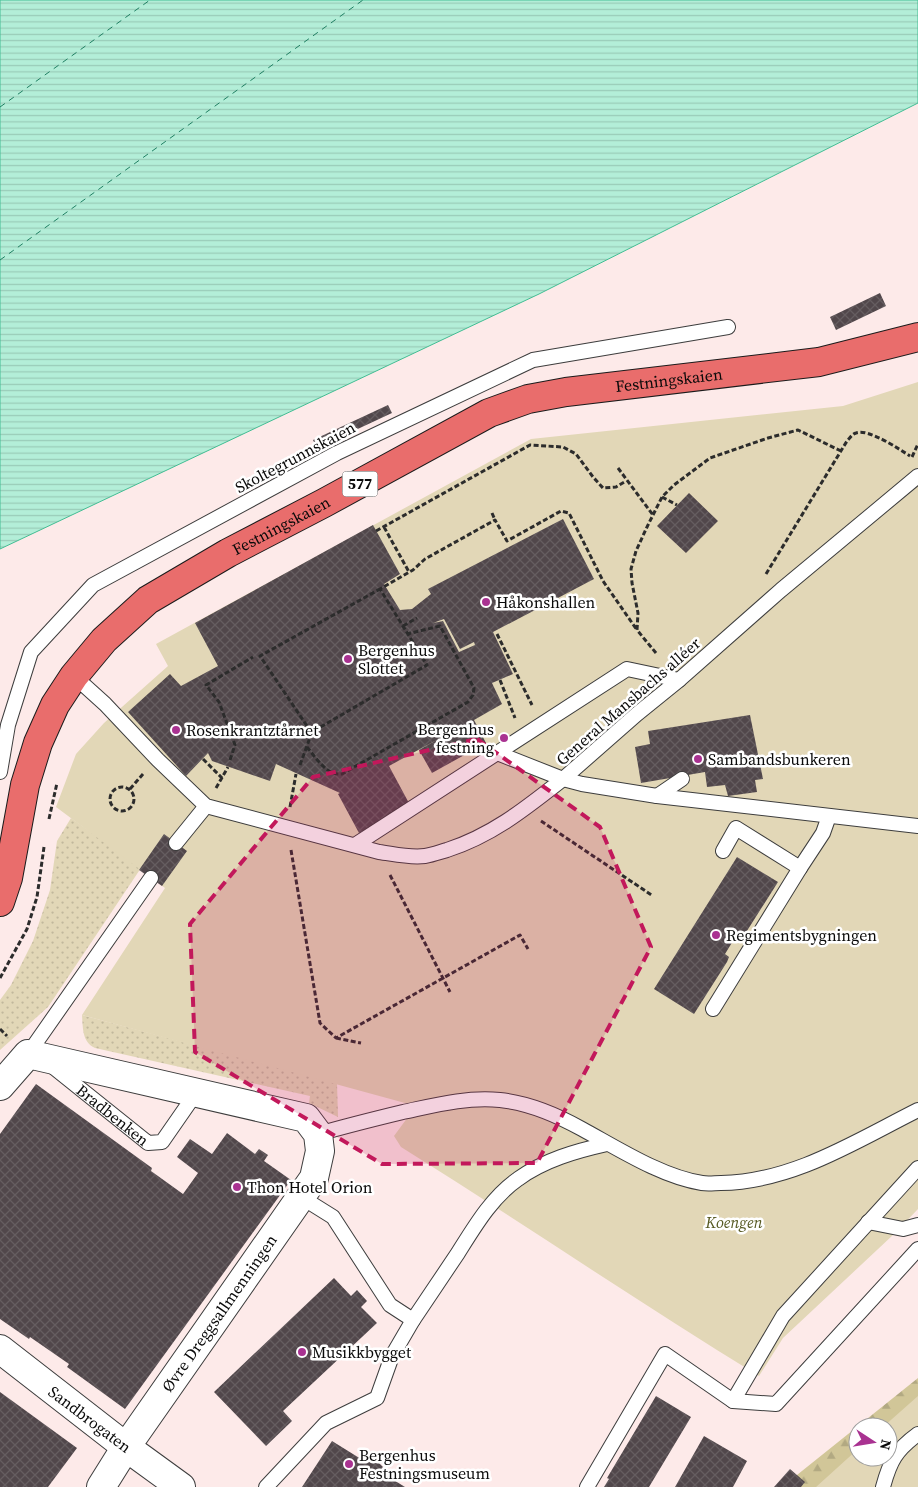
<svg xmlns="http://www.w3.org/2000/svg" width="918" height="1487" font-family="'Source Serif 4',serif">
  <defs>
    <pattern id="grass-dots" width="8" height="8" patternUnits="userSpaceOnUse" patternTransform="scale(1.25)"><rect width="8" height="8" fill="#e2d7b7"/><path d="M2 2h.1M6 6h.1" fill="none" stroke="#c1b79c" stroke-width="1.8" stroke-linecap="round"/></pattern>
    <pattern id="forest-firs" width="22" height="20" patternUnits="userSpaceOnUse" patternTransform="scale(1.25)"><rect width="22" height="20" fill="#d1c698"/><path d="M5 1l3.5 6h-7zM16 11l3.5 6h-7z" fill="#b2a982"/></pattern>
    <pattern id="water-rules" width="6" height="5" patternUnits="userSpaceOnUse" patternTransform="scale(1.25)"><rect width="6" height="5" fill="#b3eed8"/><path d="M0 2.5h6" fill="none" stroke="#99cbb8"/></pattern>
    <pattern id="building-cross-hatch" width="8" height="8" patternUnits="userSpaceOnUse" patternTransform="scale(1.25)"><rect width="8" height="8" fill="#51474b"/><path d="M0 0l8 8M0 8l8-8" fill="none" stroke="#655d60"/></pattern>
  </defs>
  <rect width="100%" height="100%" fill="#fdeae9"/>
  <!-- grass -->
  <path fill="url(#grass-dots)" d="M71,818L141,868L48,1007L0,1050V1000L11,985L33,941L50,890L57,841Z
    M82,1015L337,1083L338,1117L309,1103L310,1096L95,1048C82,1042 83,1028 82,1015Z"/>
  <!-- forest -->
  <path fill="url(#forest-firs)" d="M918,1378V1420L888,1427H858V1457L844,1487H782Z"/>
  <!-- park -->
  <path fill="#e2d7b7" d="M918,382V1209L893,1235L783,1338L759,1376C638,1302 521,1222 401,1147L394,1136L416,1106L82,1015L165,888L56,807L76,754L104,723L168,666L156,644L531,439L843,406Z
    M918,1396V1487H816L858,1449V1457H888V1427H883Z"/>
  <!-- water -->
  <path fill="url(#water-rules)" stroke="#42bd93" d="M0,0H918V103L539,294L0,549Z"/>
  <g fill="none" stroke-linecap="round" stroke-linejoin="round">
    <!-- ferry -->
    <path stroke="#208063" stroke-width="1" stroke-dasharray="6 5" stroke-linecap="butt" d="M0,107L150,0
      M0,260L363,0"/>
  </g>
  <!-- building -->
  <path fill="url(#building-cross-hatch)" fill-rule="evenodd" d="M880,293L886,306L836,330L830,317Z
    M388,405L392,413L317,448L313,440Z
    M689,493L718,521L686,553L657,526Z
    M563,519L594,579L493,632L513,674L492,683L502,704L474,720L486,743L432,773L419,750L442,737L389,766L410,805L359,833L338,794L340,793L276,764L270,781L212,761L208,753L186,776L128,712L170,674L181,686L218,666L195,623L373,525L400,574L384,584L400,610L412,609L431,594L428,589ZM444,619L460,649L474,642L475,645L459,652L443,621L433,623Z
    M750,715L763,779L755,780L757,792L728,796L725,785L707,787L705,772L641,783L635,747L650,744L648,731Z
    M164,834L187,851L162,886L139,870Z
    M737,857L778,882L745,934L741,939L736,936L725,954L729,957L727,962L694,1014L654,989Z
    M36,1084L152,1168L151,1171L183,1194L198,1173L177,1157L190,1139L212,1154L227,1133L255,1154L259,1149L268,1155L264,1161L291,1180L125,1409L67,1367L69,1364L30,1337L29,1339L0,1319V1134Z
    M334,1278L351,1296L357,1290L367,1301L361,1307L377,1323L283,1411L292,1421L266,1446L214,1392Z
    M0,1392L77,1448L48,1487H0Z
    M656,1396L691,1417L649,1487H604L609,1479L607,1478Z
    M704,1436L747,1461L733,1487H675Z
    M332,1441L361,1459L362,1457L367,1461L372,1456L383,1467L381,1470L385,1472L384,1474L405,1487H302Z
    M790,1469L805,1482L801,1487H774Z"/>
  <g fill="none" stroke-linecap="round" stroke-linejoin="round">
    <!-- service casing -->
    <g stroke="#3d3d3d" stroke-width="16">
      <g id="service">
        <path d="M918,476L781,590L679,680L637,714L563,779L582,784L657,796L918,826"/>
        <path d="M74,676L105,704L158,760L206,806L379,852C394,854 409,858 425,856C432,855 440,852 447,850C493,835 526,808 563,779L497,753"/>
        <path d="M0,772L8,725L31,652L93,585L337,453L533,360L728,327"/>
        <path d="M657,796L682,779"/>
        <path d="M176,843L206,806"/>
        <path d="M355,845L627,669L679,680"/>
        <path d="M723,851L736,828L800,868L823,833L829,816"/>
        <path d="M713,1009L800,868"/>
        <path d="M28,1054L151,878"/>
        <path id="s1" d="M52,1066L148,1143L162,1142L196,1093"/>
        <path d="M318,1134C346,1126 374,1119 403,1112C436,1105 465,1097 500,1100C529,1103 557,1115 582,1129C617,1148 662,1177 702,1183C708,1184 715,1183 721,1183C793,1182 856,1141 918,1110"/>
        <path d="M301,1197L333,1217L390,1305L413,1320C428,1298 443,1275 458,1253C475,1226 492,1197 518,1179C544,1160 576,1151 607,1144"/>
        <path d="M868,1222L903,1229L918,1225"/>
        <path d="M733,1401L776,1404L918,1249"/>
        <path d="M266,1487L326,1423L377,1398L392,1356L413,1320"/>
        <path d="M587,1487L665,1354L733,1401L783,1316L918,1168"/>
        <path d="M883,1487C890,1461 896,1450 918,1434"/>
      </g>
    </g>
    <!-- minor casing -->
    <g stroke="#3d3d3d" stroke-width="30">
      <path id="minor" d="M0,1086L28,1054L306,1118L318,1134L320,1151L314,1178L126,1447L181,1487"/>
    </g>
    <!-- tertiary casing -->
    <g stroke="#3d3d3d" stroke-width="30">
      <path id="tertiary" d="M0,1349L126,1447L101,1487"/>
    </g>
    <!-- primary casing -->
    <g stroke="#1b1b1b" stroke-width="30">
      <g id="primary">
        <path id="s2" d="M0,902L8,878L25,785L38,743L55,705L74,676L104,640L148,600L228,553L324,503L489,413L528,399L566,392L819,362L918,337"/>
      </g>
    </g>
    <!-- path -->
    <path stroke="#2c2c2c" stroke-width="3" stroke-dasharray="5 2.5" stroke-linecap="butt" d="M912,457L918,444
      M618,468L653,515
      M662,497L677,505
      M492,513L495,520
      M384,527L409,572
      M376,531L530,445L563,447L576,454L593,477L603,488L616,487L626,481
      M766,574L847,441C850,438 852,434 856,433C868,428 899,449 910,456
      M403,626L417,618
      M497,634L532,705
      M656,653L637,630L638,613L632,583L631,569L636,551L647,527L662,497L674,485L710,458L768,438L798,430L841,451
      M500,680L515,718
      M311,732L260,656L380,589
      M307,747C316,758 327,776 342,774L468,702L473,695L474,688L440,626L407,634
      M203,759L222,778
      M230,760L235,745L219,702L206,685L253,657
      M300,765L312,732L427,665L380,589L413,570L425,559L495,520L507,541L561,511L569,513L603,581L637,630
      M110 799a12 12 0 1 1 24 0a12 12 0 1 1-24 0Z
      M216,788L228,767
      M130,789L143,774
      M290,807L296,774
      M49,819L57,783
      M541,821L653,896
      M291,850L320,1023L336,1038L520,935L528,949
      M390,875L450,992
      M0,978L27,929L37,897L44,847
      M0,1029L7,1036
      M336,1038L361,1043"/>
    <!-- service -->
    <use href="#service" stroke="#fff" stroke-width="14"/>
    <!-- minor -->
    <use href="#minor" stroke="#fff" stroke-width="28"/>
    <!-- tertiary -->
    <use href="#tertiary" stroke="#fff" stroke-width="28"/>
    <!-- primary -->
    <use href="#primary" stroke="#e96d6c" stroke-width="28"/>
  </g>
  <!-- marked area -->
  <path fill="#c2185b" fill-opacity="0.2" stroke="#c2185b" stroke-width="4" stroke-dasharray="10 6" stroke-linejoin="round" d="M477,739L600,827L651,947L537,1163L382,1164L195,1052L190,924L313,777Z"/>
  <!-- markers -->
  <g fill="#a93291" stroke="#fff" stroke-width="2">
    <circle cx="486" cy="602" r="5"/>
    <circle cx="348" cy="659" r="5"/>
    <circle cx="176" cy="730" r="5"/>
    <circle cx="504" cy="738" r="5"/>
    <circle cx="698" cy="759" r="5"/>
    <circle cx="716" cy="935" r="5"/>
    <circle cx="237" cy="1187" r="5"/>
    <circle cx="302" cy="1352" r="5"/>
    <circle cx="349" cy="1464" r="5"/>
  </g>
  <g text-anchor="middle" stroke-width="5" stroke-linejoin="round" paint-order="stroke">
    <!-- shield labels -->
    <rect fill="#fff" stroke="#545454" stroke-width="1" x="342.5" y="471.5" width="35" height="25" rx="4"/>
    <g font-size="15" font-weight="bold" fill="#0a0a0a">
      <text x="360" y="489">577</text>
    </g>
    <!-- street labels -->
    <g font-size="16" fill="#0a0a0a" stroke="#fff">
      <text dy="6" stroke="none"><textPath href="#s2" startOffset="919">Festningskaien</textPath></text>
      <text transform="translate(295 457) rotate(-28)" y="6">Skoltegrunnskaien</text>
      <text dy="6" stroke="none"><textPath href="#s2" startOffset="499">Festningskaien</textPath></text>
      <text transform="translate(628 701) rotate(-41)" y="6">General Mansbachs alléer</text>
      <text dy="6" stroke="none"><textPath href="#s1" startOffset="78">Bradbenken</textPath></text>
      <text transform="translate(219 1313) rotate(-55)" y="6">Øvre Dreggsallmenningen</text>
      <text transform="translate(90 1419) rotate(37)" y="6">Sandbrogaten</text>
    </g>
    <!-- poi labels -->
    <g font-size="16" fill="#0a0a0a" stroke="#fff" text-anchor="start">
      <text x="496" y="608">Håkonshallen</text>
      <text x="358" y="656">Bergenhus<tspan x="358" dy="18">Slottet</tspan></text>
      <text x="494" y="735" text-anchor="end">Bergenhus<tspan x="494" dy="18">festning</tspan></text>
      <text x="186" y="736">Rosenkrantztårnet</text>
      <text x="708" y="765">Sambandsbunkeren</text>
      <text x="726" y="941">Regimentsbygningen</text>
      <text x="247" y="1193">Thon Hotel Orion</text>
      <text x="312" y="1358">Musikkbygget</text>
      <text x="359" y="1461">Bergenhus<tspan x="359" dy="18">Festningsmuseum</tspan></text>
    </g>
    <!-- park labels -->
    <g font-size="16" font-style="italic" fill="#565922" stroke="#fff">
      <text x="734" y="1228">Koengen</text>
    </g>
  </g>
  <!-- north arrow -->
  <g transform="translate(873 1442) rotate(102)"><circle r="24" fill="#ffffff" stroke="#9d9d9d"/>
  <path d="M0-4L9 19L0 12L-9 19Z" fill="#a93291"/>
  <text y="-8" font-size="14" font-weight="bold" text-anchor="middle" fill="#0a0a0a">N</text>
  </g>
</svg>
